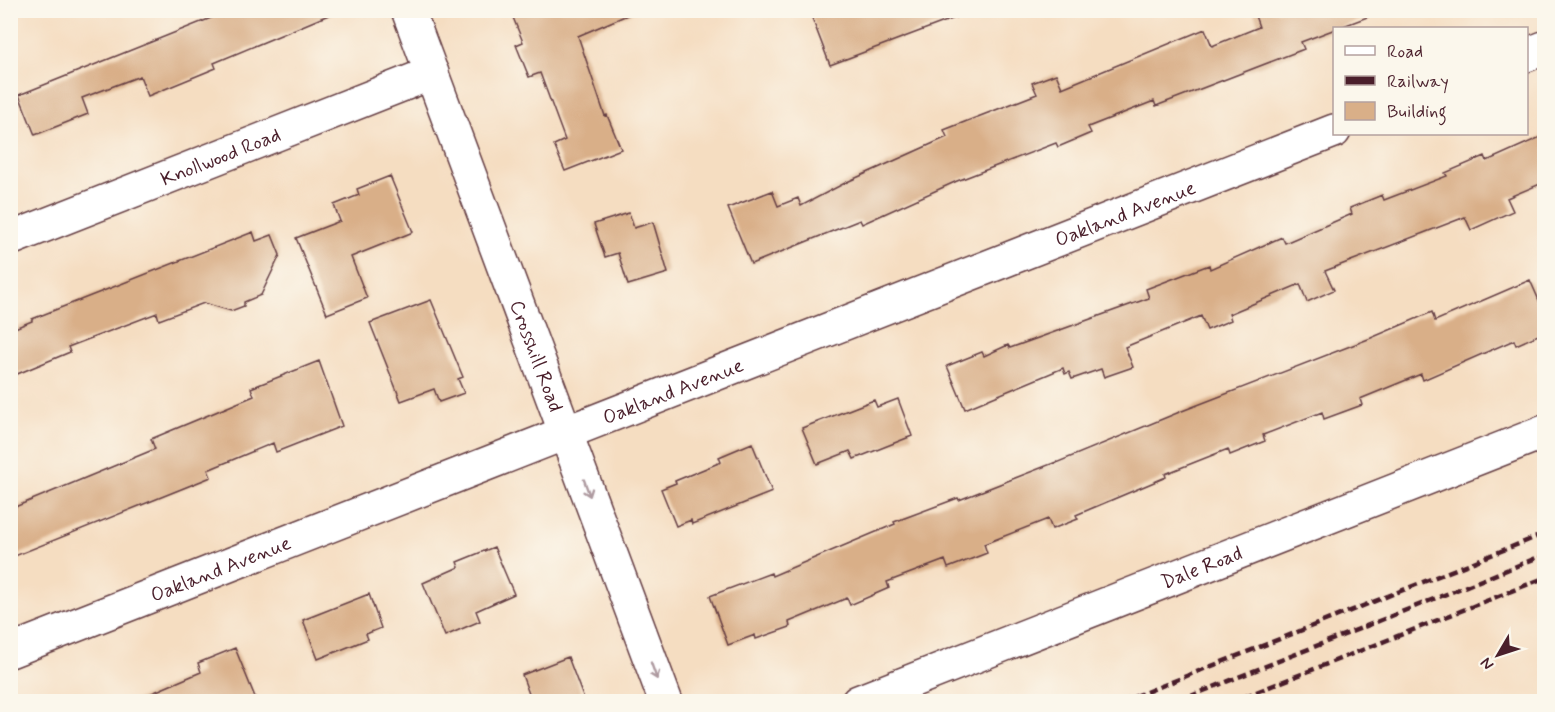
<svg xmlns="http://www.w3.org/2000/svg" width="1555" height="712" font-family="Mynerve,sans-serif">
  <rect width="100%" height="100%" fill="#fbf7ec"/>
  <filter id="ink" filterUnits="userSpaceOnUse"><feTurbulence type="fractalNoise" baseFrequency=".0167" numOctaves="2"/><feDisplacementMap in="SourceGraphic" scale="12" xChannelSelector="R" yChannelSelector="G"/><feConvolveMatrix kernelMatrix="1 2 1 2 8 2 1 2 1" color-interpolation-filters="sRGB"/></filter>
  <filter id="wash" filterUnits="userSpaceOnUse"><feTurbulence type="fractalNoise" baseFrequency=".008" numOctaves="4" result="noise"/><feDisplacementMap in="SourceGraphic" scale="24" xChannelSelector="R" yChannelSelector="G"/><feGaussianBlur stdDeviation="1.35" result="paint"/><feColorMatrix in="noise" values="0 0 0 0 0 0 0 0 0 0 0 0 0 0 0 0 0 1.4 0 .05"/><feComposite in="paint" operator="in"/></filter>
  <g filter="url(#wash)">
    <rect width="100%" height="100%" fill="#f5ddc1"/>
    <g id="blocks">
      <!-- building -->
      <path fill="#d9af88" d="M231,10L338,11L214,63L216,68L148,96L140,76L82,98L88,114L35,135L19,95Z
        M510,10H639L578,36L605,116L607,115L621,149L565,171L554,145L565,140L540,73L529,77L516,45L523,42Z
        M809,10H967L968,13L830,65Z
        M1253,10H1378V13L1301,42L1304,49L1156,106L1154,101L1088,127L1091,133L1058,147L1056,143L957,181L862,224L860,220L751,264L728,208L772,191L778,206L798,198L801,206L847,182L947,137L944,130L1037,94L1032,83L1056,74L1062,88L1205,29L1212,46L1259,27Z
        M1545,135V182L1507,198L1513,211L1471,230L1465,217L1325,271L1334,290L1307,302L1300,284L1229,314L1231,320L1207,330L1201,316L1125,347L1133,367L1104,377L1101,369L1072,379L1069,372L1065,374L1063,368L965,409L947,366L982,352L984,356L1008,345L1010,348L1149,298L1146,289L1209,265L1210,269L1282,237L1285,243L1352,214L1350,208L1382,195L1384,200L1447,176L1445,173L1485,156L1487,161Z
        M390,176L413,232L351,257L367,298L327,314L296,238L340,221L334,205L359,195L357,189Z
        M629,213L634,228L653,222L668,273L628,285L618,253L605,257L594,224Z
        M253,232L256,241L272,235L280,255L261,295L244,302V306L231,311L204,303L159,320L157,313L68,347L70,352L10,377V330L32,321V319Z
        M1530,280L1545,314V332L1516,345L1514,340L1423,380L1421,374L1360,399L1362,405L1324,419L1322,412L1263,435L1265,441L1230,455L1228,449L1165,474L1166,477L1076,515L1078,519L1052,529L1048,519L984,544L987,553L948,568L945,560L887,582L889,588L850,605L847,598L789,622L790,627L756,639L755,635L728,645L710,596L771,573L772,576L895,524L894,522L958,498L959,500L1056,462V463L1182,411L1371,338L1432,312L1435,321Z
        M431,300L463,377L458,379L464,393L439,402L434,389L401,401L370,323Z
        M319,361L342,426L276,452L273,443L208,470L211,477L10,558V509L155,449L151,439L254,396L251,388Z
        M898,399L912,436L854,459L850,451L817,464L802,428L874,400L877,407Z
        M752,443L772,492L692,524L691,520L676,526L661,489L676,483L675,481L721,462L719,457Z
        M494,547L514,594L476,611L480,621L445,636L423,583L459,567L457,562Z
        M369,594L381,628L366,634L368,639L318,659L303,620Z
        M235,648L257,702H131L201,672L198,663Z
        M568,657L585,702H532L522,675Z"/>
    </g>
  </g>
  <g filter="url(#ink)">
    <use href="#blocks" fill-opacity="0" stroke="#643c42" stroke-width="1.5"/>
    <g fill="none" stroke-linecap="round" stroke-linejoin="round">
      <!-- minor casing -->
      <g stroke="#643c42" stroke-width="36">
        <g id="minor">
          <path id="s1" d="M408,10L666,702"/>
          <path d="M1526,55L1544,48"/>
          <path id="s2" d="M10,239L432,73"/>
          <path id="s3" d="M10,651L1334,131"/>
          <path id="s4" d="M858,702L1544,432"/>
        </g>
      </g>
      <!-- minor -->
      <use href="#minor" stroke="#fff" stroke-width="33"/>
      <!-- rail -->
      <path stroke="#4a1f2b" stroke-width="4.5" stroke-dasharray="9 4.5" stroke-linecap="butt" d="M1121,702L1544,534
        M1176,702L1544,555
        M1231,702L1544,578"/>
    </g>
    <!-- one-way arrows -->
    <defs><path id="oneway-shaft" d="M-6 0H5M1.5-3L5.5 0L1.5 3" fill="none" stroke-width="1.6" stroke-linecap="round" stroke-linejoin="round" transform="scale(1.5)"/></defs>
    <g stroke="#ae9aa0">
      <use href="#oneway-shaft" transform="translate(587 488) rotate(70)"/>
      <use href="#oneway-shaft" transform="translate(654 671) rotate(70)"/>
    </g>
  </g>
  <g text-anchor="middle" stroke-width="6" stroke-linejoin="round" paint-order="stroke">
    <!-- street labels -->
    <g font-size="20" fill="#4a1f2b" stroke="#fbf7ec">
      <text dy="7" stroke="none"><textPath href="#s2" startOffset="226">Knollwood Road</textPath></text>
      <text dy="7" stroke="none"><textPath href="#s3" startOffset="1198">Oakland Avenue</textPath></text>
      <text dy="7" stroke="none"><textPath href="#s1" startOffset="369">Crosshill Road</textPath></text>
      <text dy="7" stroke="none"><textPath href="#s3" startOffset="712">Oakland Avenue</textPath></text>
      <text dy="7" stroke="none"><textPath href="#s4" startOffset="369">Dale Road</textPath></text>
      <text dy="7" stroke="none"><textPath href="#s3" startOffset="226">Oakland Avenue</textPath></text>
    </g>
  </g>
  <!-- margin -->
  <rect width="1555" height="712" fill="none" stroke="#fbf7ec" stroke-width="36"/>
  <!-- legend -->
  <rect x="1333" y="27" width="195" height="108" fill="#fbf7ec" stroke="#b4a19f" stroke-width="1.5"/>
  <rect x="1345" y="46" width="30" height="9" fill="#ffffff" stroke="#b4a19f" stroke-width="1.5"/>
  <text x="1387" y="57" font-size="18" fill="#4a1f2b">Road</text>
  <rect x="1345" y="76" width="30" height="9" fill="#4a1f2b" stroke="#b4a19f" stroke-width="1.5"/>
  <text x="1387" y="87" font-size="18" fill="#4a1f2b">Railway</text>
  <rect x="1345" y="102" width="30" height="18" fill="#d9af88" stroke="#b4a19f" stroke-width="1.5"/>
  <text x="1387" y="117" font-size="18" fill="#4a1f2b">Building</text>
  <!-- north arrow -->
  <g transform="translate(1498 655) rotate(231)" stroke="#fbf7ec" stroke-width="4.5" paint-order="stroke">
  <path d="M0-4.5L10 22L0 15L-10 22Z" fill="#4a1f2b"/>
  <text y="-9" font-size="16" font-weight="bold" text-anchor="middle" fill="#4a1f2b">N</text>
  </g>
</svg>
